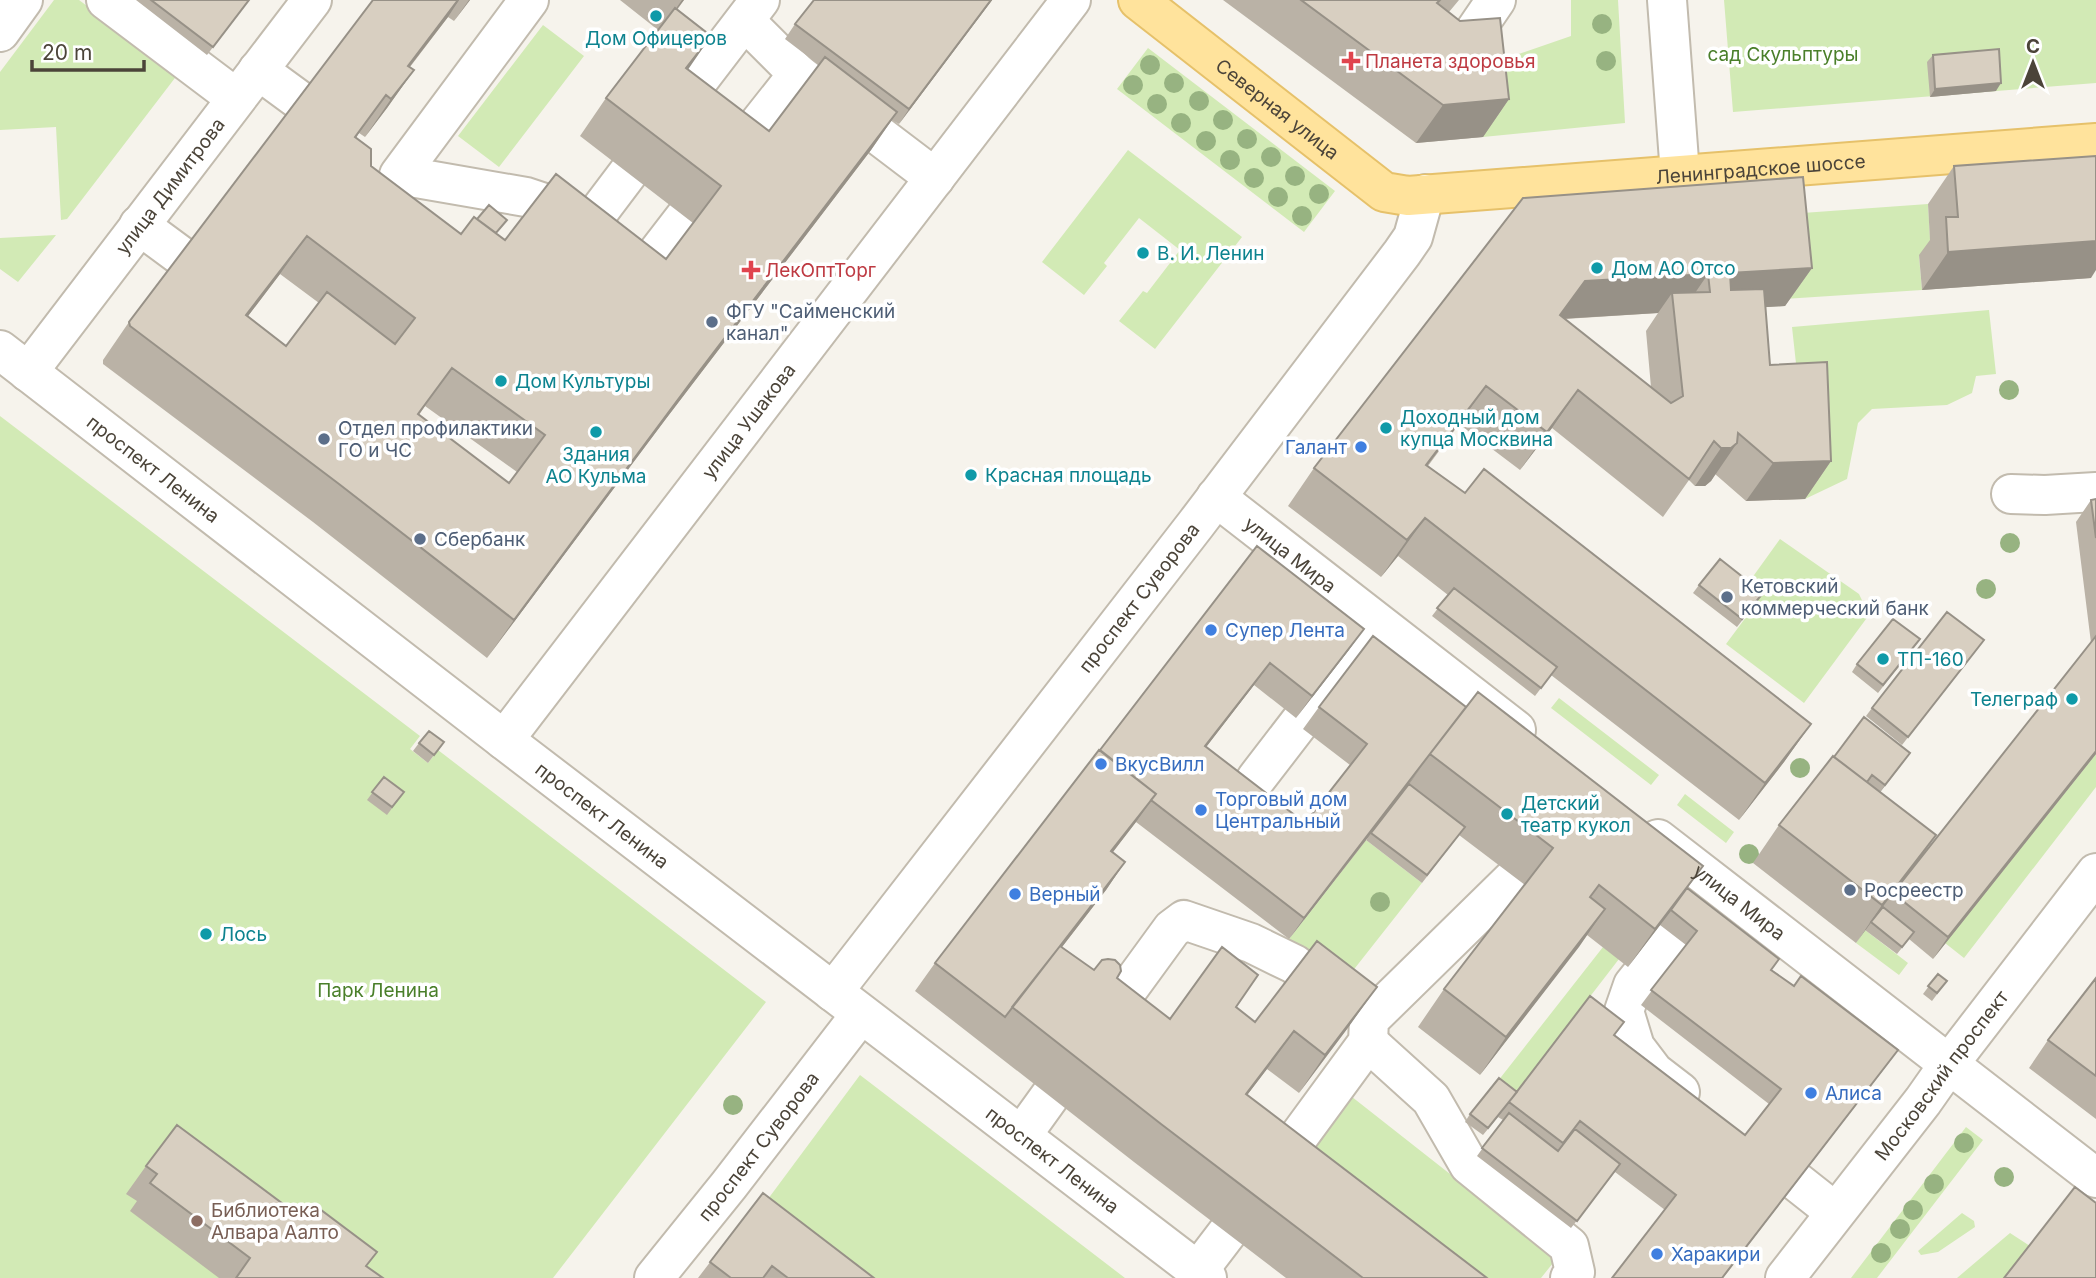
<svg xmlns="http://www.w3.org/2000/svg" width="2096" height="1278" font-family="Inter,sans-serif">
  <rect width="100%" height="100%" fill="#f6f3ec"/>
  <!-- green -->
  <path fill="#d2eab5" d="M54,0H79L178,74L67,219L61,220L56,127L0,130V72Z
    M1571,0H1618L1625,123L1483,137L1475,69L1571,36Z
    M1724,0H2096V83L1733,112Z
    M543,25L584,56L499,167L458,136Z
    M1148,48L1335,191L1304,232L1117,89Z
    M1128,150L1242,237L1155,349L1119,321L1143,291L1147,293L1180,250L1139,218L1104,263L1107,266L1084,295L1042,262Z
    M1928,204L1931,255L1919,256L1922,290L1784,299L1776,215Z
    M56,235L18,282L0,269V238Z
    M1989,310L1996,374L1976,376L1972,393L1947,405L1872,409L1858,423L1847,479L1805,499L1800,400L1792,327Z
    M0,416L420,736L410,749L428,763L438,750L766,1002L553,1278H0Z
    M1780,539L1859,594L1869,615L1804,703L1726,644L1758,601L1744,589Z
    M1559,698L1659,775L1651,785L1551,708Z
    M2096,754V787L1964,958L1945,943Z
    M1685,794L1734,832L1726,843L1677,805Z
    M1366,840L1422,883L1344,982L1289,939Z
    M1865,930L1908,963L1899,975L1856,943Z
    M1603,947L1619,959L1511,1099L1494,1086Z
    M860,1075L1125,1278H869L768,1199Z
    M1347,1093L1557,1258L1541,1278H1465L1302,1152Z
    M1966,1127L1983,1140L1877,1278H1851Z
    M1962,1213L1974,1221L1975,1227L1938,1252L1921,1255L1918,1251Z
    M2010,1233L2030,1246L2005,1278H1957Z"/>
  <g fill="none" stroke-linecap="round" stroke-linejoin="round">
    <!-- minor casing -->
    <g stroke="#c2bbae" stroke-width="42">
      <g id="minor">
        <path d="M106,0L236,98"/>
        <path d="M529,0L399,175L526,197L556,207L573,214L645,269L685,217"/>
        <path d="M1667,0L1680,174"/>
        <path d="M745,21L798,74L935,178"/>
        <path d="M0,32L23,0"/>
        <path d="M1468,41L1496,0"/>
        <path d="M258,70L299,100"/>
        <path d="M672,115L760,0"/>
        <path d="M730,160L798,74"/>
        <path d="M139,225L181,256"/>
        <path d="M588,226L628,173"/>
        <path id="s1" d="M0,350L504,740L1207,1278"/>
        <path id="s2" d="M28,372L312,0"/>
        <path d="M2011,494L2045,495L2096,492"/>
        <path id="s3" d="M1216,497L1516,730"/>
        <path id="s4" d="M504,740L1071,0"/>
        <path d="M1256,779L1376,623"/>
        <path id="s5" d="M1658,839L2096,1178"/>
        <path d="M1673,935L1633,985L1624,1011L1635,1047L1654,1072L1680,1092"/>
        <path id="s6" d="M833,992L1196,524L1402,253L1413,237L1425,194"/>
        <path d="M1102,1025L1172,929L1184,920L1251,943L1294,964L1340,998"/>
        <path d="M1368,1042L1431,1099L1469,1165L1569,1246L1575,1272L1570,1278"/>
        <path d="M1022,1135L1050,1096"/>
        <path d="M1272,1173L1368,1042L1369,1020L1515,877"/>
        <path d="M1797,1182L1835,1212"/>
        <path d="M1198,1271L1227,1233"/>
        <path id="s7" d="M654,1278L729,1185L861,1014"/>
        <path id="s8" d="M1785,1278L1923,1101L1949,1064L2096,873"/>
      </g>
    </g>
    <!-- major casing -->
    <g stroke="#e6c16a" stroke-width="42">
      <g id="major">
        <path id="s9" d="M1138,0L1384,192L1408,196L2096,143"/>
      </g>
    </g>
    <!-- minor -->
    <use href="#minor" stroke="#fff" stroke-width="38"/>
    <!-- major -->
    <use href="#major" stroke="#ffe39c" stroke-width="38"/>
  </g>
  <!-- trees -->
  <g fill="#97b381">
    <circle cx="1602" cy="24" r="10"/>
    <circle cx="1606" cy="61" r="10"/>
    <circle cx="1150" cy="65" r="10"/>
    <circle cx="1174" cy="83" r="10"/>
    <circle cx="1133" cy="85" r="10"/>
    <circle cx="1199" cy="101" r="10"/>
    <circle cx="1157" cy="104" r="10"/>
    <circle cx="1223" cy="120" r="10"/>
    <circle cx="1181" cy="123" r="10"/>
    <circle cx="1247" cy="139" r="10"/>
    <circle cx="1206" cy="141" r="10"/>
    <circle cx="1271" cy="157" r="10"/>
    <circle cx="1230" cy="160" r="10"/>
    <circle cx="1295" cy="176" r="10"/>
    <circle cx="1254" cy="178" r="10"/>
    <circle cx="1319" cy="194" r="10"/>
    <circle cx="1278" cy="197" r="10"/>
    <circle cx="1302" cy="216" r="10"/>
    <circle cx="2009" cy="390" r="10"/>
    <circle cx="2010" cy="543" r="10"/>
    <circle cx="1986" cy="589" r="10"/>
    <circle cx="1800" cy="768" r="10"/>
    <circle cx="1749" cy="854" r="10"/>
    <circle cx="1380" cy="902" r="10"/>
    <circle cx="733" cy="1105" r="10"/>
    <circle cx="1964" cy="1143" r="10"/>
    <circle cx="2004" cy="1177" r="10"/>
    <circle cx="1934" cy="1184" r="10"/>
    <circle cx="1913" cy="1210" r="10"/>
    <circle cx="1900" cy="1229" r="10"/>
    <circle cx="1881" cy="1253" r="10"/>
  </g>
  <!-- wall -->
  <path fill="#bab2a6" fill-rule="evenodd" d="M136,0H249L207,55Z
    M373,0H470L454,21L448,17L410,67L414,70L387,108L365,137L359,133L356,138L371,166L461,234L477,219L507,220L496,233L505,240L666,259L693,223L580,136L606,98L658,30L620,0H684L677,10L688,69L769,131L819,65L785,39L795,24L992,0L899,124L892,120L871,150L665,420L487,658L313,522L103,364V360L129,322ZM280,274L319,303L286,346L248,316ZM425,406L517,472L509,483L419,415Z
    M1223,0H1459L1449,12L1509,99L1483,137L1416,143Z
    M1933,55L1996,91L1930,97L1927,62Z
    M1954,166L2091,278L1922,290L1919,255L1930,240L1928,204Z
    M1523,198L1812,268L1785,306L1765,307L1770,365L1831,461L1805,499L1746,501L1715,474L1711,481L1705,486H1695L1689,480L1663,517L1552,428L1520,470L1459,424L1428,466L1465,493L1811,724L1784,762L1739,820L1551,675L1535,696L1432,616L1448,595L1398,556L1381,577L1288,506L1314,468ZM1658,313L1646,331L1651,387L1565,319Z
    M2096,499V754L1933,959L1909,939L1897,954L1865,930L1856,943L1753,863L1779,825L1910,753L1880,792L1917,862L2091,643L2076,522L2091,500Z
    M1257,546L1364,629L1348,651L1296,718L1254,685L1206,747L1305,823L1350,765L1303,729L1319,707L1373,636L1687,889L1772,970L1794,986L1898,1050L1723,1278H1612L1665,1210L1615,1172L1571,1228L1477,1156L1503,1120L1498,1117L1506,1107L1483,1135L1465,1122L1470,1114L1517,1092L1624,1022L1615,1035L1745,1135L1769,1104L1641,1005L1686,945L1660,925L1628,967L1587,935L1480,1075L1418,1027L1444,989L1525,885L1459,835L1422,883L1366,840L1368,838L1289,939L1136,822L1113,852L1125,862L1106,890L1062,947L1094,970L1117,978L1170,1019L1236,1007L1255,1022L1350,1025L1299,1093L1267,1069L1247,1095L1487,1278H1286L1134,1162L915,991L935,963Z
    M1699,585L1758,600L1737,627L1693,593Z
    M1914,647L1878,693L1852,672L1857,664Z
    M1978,648L1902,745L1866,716L1872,708Z
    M444,742L428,763L413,751L419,743Z
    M384,777L404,792L387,815L367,800Z
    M1938,974L1947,981L1932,1001L1923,994Z
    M2096,978V1119L2029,1068L2048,1040Z
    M146,1166L367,1266L383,1278H219L130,1211L137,1201L126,1194Z
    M763,1193L874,1278H698Z"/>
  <!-- shaded-wall -->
  <path fill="#979187" d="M458,0H459L448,17L387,96L408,66Z
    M469,0H470L454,21Z
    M682,0H684L660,31Z
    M991,0H992L899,124L909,109Z
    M711,36L685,74L686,68Z
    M414,70L387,108L365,137L391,99Z
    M2001,83L1996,91L1930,97L1935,89Z
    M386,95L359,133L328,175L355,137Z
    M1509,99L1483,137L1416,143L1443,105Z
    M897,112L871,150L665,420L487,658L514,620L691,382Z
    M307,236L280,274L220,353L246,315Z
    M2096,241V270L2091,278L1922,290L1948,252Z
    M1812,268L1785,306L1703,311L1730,273Z
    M1708,274L1682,312L1672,293L1658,313L1559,319L1560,315L1585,281Z
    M1486,386L1459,424L1399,502L1426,465Z
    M1578,390L1552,428L1520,470L1547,432Z
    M1737,443L1711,481L1705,486H1695L1721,448Z
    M1831,461L1805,499L1746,501L1773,463Z
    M1425,518L1398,556L1381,577L1407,540Z
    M1364,629L1348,651L1296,718L1312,696Z
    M1270,663L1254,685L1190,768L1205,746Z
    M1811,724L1784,762L1739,820L1765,783Z
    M2096,751V754L1933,959L1948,937Z
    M1910,753L1899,768L1874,800L1885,785Z
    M1420,769L1404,791L1289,939L1304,918Z
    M1156,794L1136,822L1092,879L1111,851Z
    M1936,835L1909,873L1893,893L1856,943L1882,905Z
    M1125,862L1106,890L1014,1009L1012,1008Z
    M1703,866L1671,911L1628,967L1655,929Z
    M1605,909L1579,947L1480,1075L1506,1037Z
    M1377,987L1350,1025L1299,1093L1325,1055Z
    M1294,1031L1267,1069L1219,1132L1246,1094Z
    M1898,1050L1887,1065L1722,1278Z"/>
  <!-- building -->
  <path fill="#d8cfc1" stroke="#979187" stroke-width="2" fill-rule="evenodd" d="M151,0H249L213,47Z
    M373,0H458L408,66L414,70L391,99L386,95L355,137L371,149V166L461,234L474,217L505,240L556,174L666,259L721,186L606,98L675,8L711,36L686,68L769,131L825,57L897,112L691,382L514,620L339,484L130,326L129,322ZM307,236L415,318L395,344L327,292L286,346L246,315ZM452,368L545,435L509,483L418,414Z
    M814,0H991L909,109L795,24Z
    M1301,0H1440L1437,3L1460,21L1500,18L1509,99L1443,105Z
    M1999,49L2001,83L1935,89L1933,55Z
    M2096,156V241L1948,252L1946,217H1958L1954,166Z
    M1803,177L1812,268L1730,273L1731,290L1764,289L1770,365L1827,362L1831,461L1773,463L1738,433L1737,443L1731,448H1721L1714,441L1689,479L1578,390L1547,432L1486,386L1426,465L1465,493L1484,469L1811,724L1765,783L1425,518L1407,540L1314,468L1523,198ZM1708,274L1710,292L1672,293L1683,396L1671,403L1560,315L1585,281Z
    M489,205L507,220L496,233L477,219Z
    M2096,499V538L2091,500Z
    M1257,546L1364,629L1312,696L1270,663L1205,746L1305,823L1367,744L1319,707L1373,636L1466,707L1304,918L1151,800L1156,794L1100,750Z
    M1720,559L1763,593L1742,619L1699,585Z
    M1454,588L1557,667L1541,688L1437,608Z
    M1947,612L1984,640L1908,737L1872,708Z
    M1893,619L1920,639L1883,685L1857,664Z
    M2096,636V751L1948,937L1893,893Z
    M1478,692L1703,866L1655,929L1599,885L1590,897L1605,909L1506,1037L1444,989L1553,848L1430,754Z
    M1864,717L1910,753L1885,785L1872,775L1867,782L1834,757Z
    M429,731L444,742L434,755L419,743Z
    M1099,750L1156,794L1111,851L1125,862L1005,1017L935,963Z
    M1833,756L1936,835L1882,905L1779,825Z
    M384,777L404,792L392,807L372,792Z
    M1409,784L1465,827L1427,875L1371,833Z
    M1687,888L1779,959L1771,970L1794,986L1801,976L1898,1050L1722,1278H1612L1676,1195L1580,1121L1563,1143L1509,1102L1590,996L1624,1022L1614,1035L1745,1135L1781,1089L1651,990L1697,931L1671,910Z
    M1883,907L1914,932L1902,947L1871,922Z
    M1317,941L1377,987L1325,1055L1294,1031L1246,1094L1487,1278H1363L1161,1124L1012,1007L1060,946L1094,970L1102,960L1108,959L1115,960L1120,965L1121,971L1117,978L1170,1019L1222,947L1258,975L1236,1007L1255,1022Z
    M1938,974L1947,981L1937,993L1928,986Z
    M2096,978V1076L2048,1040Z
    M1499,1078L1517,1092L1488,1128L1470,1114Z
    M1509,1113L1558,1151L1575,1129L1620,1164L1577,1221L1482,1148Z
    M177,1125L302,1218L313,1204L377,1252L366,1266L383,1278H236L250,1258L150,1183L157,1174L146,1166Z
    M2075,1187L2096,1203V1278H2004Z
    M763,1193L874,1278H788L772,1266L763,1278H731L710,1262Z"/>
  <!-- markers -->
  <g fill="#0f9aa8" stroke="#fff" stroke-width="2.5">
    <circle cx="656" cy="16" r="7"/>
    <circle cx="1143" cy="253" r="7"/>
    <circle cx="1597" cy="268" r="7"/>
    <circle cx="501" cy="381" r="7"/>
    <circle cx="1386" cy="428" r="7"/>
    <circle cx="596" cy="432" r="7"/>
    <circle cx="971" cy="475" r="7"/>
    <circle cx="1883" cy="659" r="7"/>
    <circle cx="2072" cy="699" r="7"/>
    <circle cx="1507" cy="814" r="7"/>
    <circle cx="206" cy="934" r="7"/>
  </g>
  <g fill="#e0444e" stroke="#fff" stroke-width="2.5">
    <path d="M1347.5 50.5h7v7h7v7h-7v7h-7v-7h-7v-7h7z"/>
    <path d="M747.5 259.5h7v7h7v7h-7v7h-7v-7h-7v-7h7z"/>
  </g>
  <g fill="#5c6f8a" stroke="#fff" stroke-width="2.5">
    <circle cx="712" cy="322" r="7"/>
    <circle cx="324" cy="439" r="7"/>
    <circle cx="420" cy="539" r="7"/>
    <circle cx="1727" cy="597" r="7"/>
    <circle cx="1850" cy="890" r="7"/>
  </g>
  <g fill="#3f7fe0" stroke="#fff" stroke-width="2.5">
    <circle cx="1361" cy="447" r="7"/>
    <circle cx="1211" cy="630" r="7"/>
    <circle cx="1101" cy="764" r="7"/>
    <circle cx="1201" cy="810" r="7"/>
    <circle cx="1015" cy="894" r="7"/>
    <circle cx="1811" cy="1093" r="7"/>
    <circle cx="1657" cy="1254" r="7"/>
  </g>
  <circle fill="#8d6e63" stroke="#fff" stroke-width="2.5" cx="197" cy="1221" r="7"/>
  <g text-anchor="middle" stroke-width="7" stroke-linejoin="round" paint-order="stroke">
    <!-- culture labels -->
    <g font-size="19" fill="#0d838f" stroke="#fff" text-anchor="start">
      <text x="656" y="45" text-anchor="middle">Дом Офицеров</text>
      <text x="1157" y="260">В. И. Ленин</text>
      <text x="1611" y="275">Дом АО Отсо</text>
      <text x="515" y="388">Дом Культуры</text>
      <text x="1400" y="424">Доходный дом<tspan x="1400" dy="22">купца Москвина</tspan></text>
      <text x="596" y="461" text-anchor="middle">Здания<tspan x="596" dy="22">АО Кульма</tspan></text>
      <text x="985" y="482">Красная площадь</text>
      <text x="1897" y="666">ТП-160</text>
      <text x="2058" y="706" text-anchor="end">Телеграф</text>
      <text x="1521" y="810">Детский<tspan x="1521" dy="22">театр кукол</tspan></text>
      <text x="220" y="941">Лось</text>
    </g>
    <!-- park labels -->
    <g font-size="19" fill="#4a7f2a" stroke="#fff">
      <text x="1783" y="61">сад Скульптуры</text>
      <text x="378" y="997">Парк Ленина</text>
    </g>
    <!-- health labels -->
    <g font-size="19" fill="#be3a42" stroke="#fff" text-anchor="start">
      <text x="1365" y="68">Планета здоровья</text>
      <text x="765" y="277">ЛекОптТорг</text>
    </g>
    <!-- street labels -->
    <g font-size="19" fill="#4b4439" stroke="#fff">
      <text dy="7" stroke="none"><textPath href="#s9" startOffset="177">Северная улица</textPath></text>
      <text dy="7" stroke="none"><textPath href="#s9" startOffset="690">Ленинградское шоссе</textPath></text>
      <text dy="7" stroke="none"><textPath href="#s2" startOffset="234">улица Димитрова</textPath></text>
      <text dy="7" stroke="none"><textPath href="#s4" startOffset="402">улица Ушакова</textPath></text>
      <text dy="7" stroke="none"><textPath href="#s1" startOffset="194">проспект Ленина</textPath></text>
      <text dy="7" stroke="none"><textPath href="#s3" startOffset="94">улица Мира</textPath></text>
      <text dy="7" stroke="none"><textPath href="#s6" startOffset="499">проспект Суворова</textPath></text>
      <text dy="7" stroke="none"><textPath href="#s1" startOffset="761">проспект Ленина</textPath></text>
      <text dy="7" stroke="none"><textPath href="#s5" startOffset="103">улица Мира</textPath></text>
      <text dy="7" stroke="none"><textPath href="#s8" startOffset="256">Московский проспект</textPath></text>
      <text dy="7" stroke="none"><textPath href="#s7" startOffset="168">проспект Суворова</textPath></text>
      <text dy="7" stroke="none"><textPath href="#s1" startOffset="1328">проспект Ленина</textPath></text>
    </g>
    <!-- service labels -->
    <g font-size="19" fill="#4e5e75" stroke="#fff" text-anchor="start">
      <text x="726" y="318">ФГУ "Сайменский<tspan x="726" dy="22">канал"</tspan></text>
      <text x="338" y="435">Отдел профилактики<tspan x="338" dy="22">ГО и ЧС</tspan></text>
      <text x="434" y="546">Сбербанк</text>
      <text x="1741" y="593">Кетовский<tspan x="1741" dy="22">коммерческий банк</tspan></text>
      <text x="1864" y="897">Росреестр</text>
    </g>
    <!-- shop labels -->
    <g font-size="19" fill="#366cbe" stroke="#fff" text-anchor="start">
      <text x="1347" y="454" text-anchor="end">Галант</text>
      <text x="1225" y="637">Супер Лента</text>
      <text x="1115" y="771">ВкусВилл</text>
      <text x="1215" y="806">Торговый дом<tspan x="1215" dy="22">Центральный</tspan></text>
      <text x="1029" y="901">Верный</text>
      <text x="1825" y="1100">Алиса</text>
      <text x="1671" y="1261">Харакири</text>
    </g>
    <!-- education labels -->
    <g font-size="19" fill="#785e54" stroke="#fff" text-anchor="start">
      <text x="211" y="1217">Библиотека<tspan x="211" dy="22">Алвара Аалто</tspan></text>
    </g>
  </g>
  <!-- north arrow -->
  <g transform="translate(2033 63)" stroke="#ffffff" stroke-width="5" paint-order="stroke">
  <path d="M0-5L12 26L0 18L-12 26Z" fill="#4b4439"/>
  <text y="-10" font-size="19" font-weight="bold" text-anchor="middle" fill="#4b4439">С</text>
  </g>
  <!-- scale -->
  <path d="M32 60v10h112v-10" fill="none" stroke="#4b4439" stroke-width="3.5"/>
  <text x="42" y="60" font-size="21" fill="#4b4439" stroke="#ffffff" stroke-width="5" paint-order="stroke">20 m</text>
</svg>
